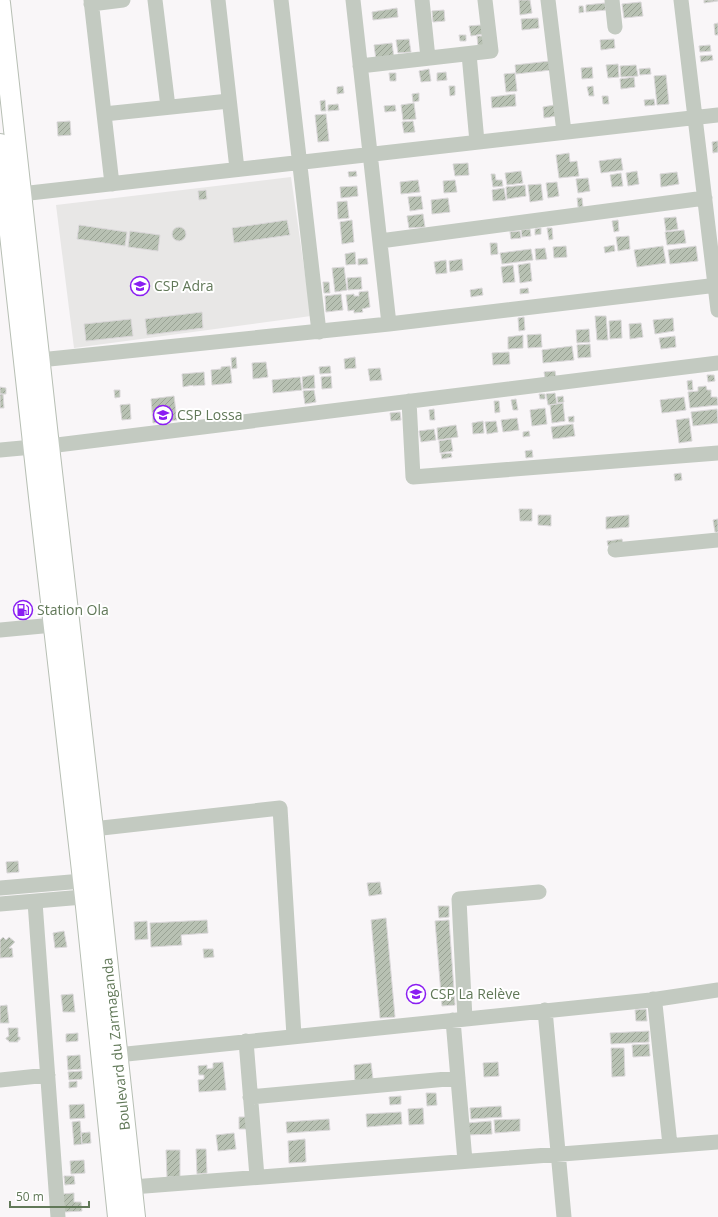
<svg xmlns="http://www.w3.org/2000/svg" width="718" height="1217" font-family="'Open Sans',sans-serif">
  <defs>
    <pattern id="building-hatch" width="6" height="6" patternUnits="userSpaceOnUse"><rect width="6" height="6" fill="#b8c1b3"/><path d="M-1 1l2-2M0 6l6-6M5 7l2-2" fill="none" stroke="#99a294"/></pattern>
  </defs>
  <rect width="100%" height="100%" fill="#f9f6f8"/>
  <!-- built -->
  <path fill="#e8e7e6" d="M291,177L311,316L74,348L56,205Z"/>
  <!-- building -->
  <path fill="url(#building-hatch)" stroke="#dbd8da" d="M519,0H530L532,13L520,15Z
    M704,0H718V1L704,3Z
    M641,2L643,16L624,18L622,4Z
    M605,3L606,10L586,12V5Z
    M579,6H583L584,12L579,13Z
    M397,8L398,17L373,20L372,12Z
    M444,10L445,21L433,22L432,11Z
    M538,18L539,28L522,30L521,19Z
    M718,23V35H715L714,24Z
    M481,25L483,34L471,36L469,26Z
    M459,35H466V41H460Z
    M477,36H483L484,45L478,46Z
    M409,39L411,52L398,53L396,40Z
    M614,39L615,48L601,50L600,40Z
    M392,43L394,58L376,60L374,45Z
    M710,45L711,51L700,52L699,46Z
    M712,55L713,60L701,62L700,56Z
    M550,61L551,70L516,74L515,65Z
    M618,64L619,77L608,78L606,65Z
    M636,65L638,76L621,77L620,66Z
    M592,67L593,78L582,79L581,68Z
    M650,68L651,74L640,75L639,69Z
    M429,69L431,81L421,82L419,71Z
    M446,72L447,80L437,81V73Z
    M389,73H396V81H390Z
    M515,73L517,91L506,92L504,74Z
    M666,75L669,104L657,105L654,76Z
    M634,77L635,87L621,89L620,79Z
    M343,86L344,93L337,94V87Z
    M449,86H455V95L450,96Z
    M593,86L594,96H589L587,87Z
    M419,93V101L413,102L412,94Z
    M515,94L516,106L492,108L491,97Z
    M602,96H608L609,104H603Z
    M654,99L655,105L645,106L644,100Z
    M325,100L326,111H321L320,101Z
    M414,103L416,119L403,120L401,105Z
    M338,104L339,110L328,111V105Z
    M395,105L396,111L385,112L384,106Z
    M554,105L556,116L544,118L543,107Z
    M326,114L329,141L318,142L315,115Z
    M70,121L71,135L58,136L57,122Z
    M413,121L415,132L404,133L402,122Z
    M718,141V152L713,153L712,142Z
    M569,153L570,162L577,161L579,176L559,178L556,155Z
    M621,158L623,170L601,173L599,161Z
    M468,163L469,175L455,176L453,164Z
    M356,171L357,176L349,177L348,172Z
    M521,171L523,183L507,185L505,173Z
    M637,171L639,184L628,186L626,173Z
    M677,172L679,184L661,187L660,174Z
    M621,173L623,186L612,187L610,175Z
    M491,174H495L496,180H502L503,186L493,187Z
    M588,178L590,191L578,193L576,179Z
    M418,180L420,192L401,194L400,182Z
    M455,180L457,192L444,193L443,181Z
    M557,182L559,196L548,198L546,183Z
    M541,184L543,200L530,202L528,185Z
    M525,185L526,196L507,199L506,187Z
    M357,186L358,196L341,198L340,187Z
    M504,188L506,200L493,201L492,190Z
    M206,190L207,199L199,200L198,191Z
    M421,196L423,209L410,211L408,197Z
    M448,198L450,212L432,214L431,200Z
    M577,198H582L583,207H578Z
    M347,201L349,218L338,219L337,202Z
    M423,214L425,227L409,228L407,216Z
    M676,217L678,229L666,231L664,218Z
    M287,220L290,235L234,243L232,228Z
    M352,220L354,242L342,244L340,222Z
    M618,220L619,231L614,232L612,221Z
    M79,225L127,232L125,246L77,239Z
    M172 234a7 7 0 1 1 14 0a7 7 0 1 1-14 0Z
    M541,228V234L535,235V229Z
    M547,228H552L553,239L549,240Z
    M530,229L531,236L522,237L521,230Z
    M684,230L686,243L667,245L665,232Z
    M130,231L160,235L158,251L128,247Z
    M520,231L521,238L511,239L510,232Z
    M629,236L630,249L618,251L616,237Z
    M490,243H497L498,254L491,255Z
    M614,245L615,251L605,253L604,247Z
    M566,246L567,257L554,258L553,247Z
    M663,246L666,263L637,267L634,250Z
    M696,246L698,261L670,264L668,250Z
    M545,248L547,259L536,260L535,249Z
    M531,249L533,260L502,264L500,253Z
    M355,252L356,264L346,265L345,254Z
    M367,258L368,264L358,265V259Z
    M462,259L463,270L450,272L449,261Z
    M446,260L447,273L436,274L434,262Z
    M530,263L532,281L520,283L518,265Z
    M513,265L515,282L503,283L501,267Z
    M344,267L347,290L335,292L332,268Z
    M361,277L362,289L348,290L347,278Z
    M323,282H329L330,293H324Z
    M482,288L483,295L471,297L470,290Z
    M528,288L529,293L520,294V289Z
    M368,291L370,307L362,309L363,312L354,313V310L348,311L346,295L354,294V296H359V292Z
    M341,294L343,310L326,312L325,296Z
    M202,312L203,328L147,335L145,319Z
    M595,316H606L608,340H597Z
    M524,317L525,330L519,331L518,318Z
    M673,318L674,331L655,334L653,320Z
    M131,319L133,336L86,341L84,324Z
    M621,320L622,338L610,339L609,321Z
    M641,323L643,337L630,339L629,324Z
    M589,329L590,342L577,343L576,330Z
    M541,334L542,347L528,348L527,335Z
    M523,335V348L508,349V337Z
    M675,336L676,347L661,349L659,338Z
    M590,344L591,357L578,358L577,345Z
    M572,346L574,360L543,363L542,350Z
    M509,352L510,364L493,365L492,353Z
    M236,357L237,368L232,369L231,358Z
    M355,357L356,368L345,369L344,359Z
    M266,362L268,377L253,379L252,363Z
    M230,366L232,383L212,385L211,370L221,369V367Z
    M330,366L331,373L320,374L319,367Z
    M380,368L382,380L370,381L368,369Z
    M555,371L556,377L545,378L544,372Z
    M204,372L205,385L193,386V385L183,387L182,374Z
    M314,375L315,388L303,389L302,377Z
    M707,375H714L715,381L708,382Z
    M331,376L332,388L322,389L321,377Z
    M300,377L302,390L273,393L272,380Z
    M692,380L693,390H688L687,381Z
    M706,386L707,390H711V397H717L718,405L690,408L688,392L698,391V387Z
    M0,387L6,388V394H0Z
    M114,390H120V397L115,398Z
    M314,390L316,402L305,404L303,391Z
    M555,393L557,404L548,405L546,394Z
    M0,394H3L4,408H0Z
    M539,394H545V399H540Z
    M174,396L177,420L153,423L151,399Z
    M563,396L564,402L558,403L557,397Z
    M684,397L686,410L662,413L660,400Z
    M516,399L518,410H513L511,400Z
    M494,401H499L500,412L495,413Z
    M563,403L565,421L552,423L550,405Z
    M130,404L131,419L122,420L120,405Z
    M545,408L547,424L532,426L530,410Z
    M434,409L435,420H430L429,410Z
    M717,409L718,423L693,426L691,412Z
    M400,412L401,420L391,421L390,413Z
    M574,416V422H569L568,417Z
    M517,418L519,430L503,432L501,420Z
    M689,418L692,441L679,443L676,420Z
    M483,421L484,433L473,434L472,423Z
    M496,421L498,432L487,434L485,422Z
    M573,424L575,436L553,439L551,427Z
    M456,425L458,437L438,440L437,428Z
    M434,429L436,440L421,442L419,431Z
    M529,431L530,436L523,437V432Z
    M451,439L453,451L440,453L439,441Z
    M532,450L533,457L526,458L525,451Z
    M451,453L452,457L442,459L441,454Z
    M681,473L682,480L675,481L674,474Z
    M519,509H532V521H520Z
    M538,515H551V526L538,525Z
    M629,515V527L606,529V517Z
    M718,519V532H715L713,520Z
    M622,539L623,544L608,546L607,541Z
    M18,861L19,872L7,873L6,862Z
    M380,882L382,894L369,896L367,883Z
    M438,906H449V917L439,918Z
    M386,918L395,1017L380,1018L371,920Z
    M207,920L208,933L181,935L182,945L151,947L150,923Z
    M449,920L455,1005L442,1006L435,921Z
    M147,921L148,939L135,940L134,922Z
    M64,931L67,947L55,948L53,933Z
    M3,937L6,940L9,937L15,942L9,948H12L13,957L0,958V940Z
    M203,949H213L214,957L204,958Z
    M73,994L75,1012H63L61,995Z
    M7,1005L9,1023H0V1006Z
    M646,1009L647,1021H636L635,1010Z
    M8,1028H18V1037H20V1040H18V1042H9V1041L6,1039V1038L9,1036Z
    M649,1031V1042L611,1044L610,1033Z
    M78,1033V1041L66,1042V1034Z
    M649,1044L650,1056L633,1057L632,1045Z
    M611,1048H624L625,1076L612,1077Z
    M80,1055L81,1069L68,1070L67,1056Z
    M223,1062L226,1090L199,1092L198,1080L204,1079V1075H199L198,1066L207,1065V1069L213,1068V1063Z
    M498,1062L499,1076L484,1077L483,1063Z
    M371,1063L373,1079L355,1081L354,1065Z
    M82,1071V1079L69,1080L68,1072Z
    M77,1081V1087L69,1088V1082Z
    M426,1093H436L437,1105L427,1106Z
    M401,1096V1104L390,1105L389,1097Z
    M84,1104L85,1118L70,1119L69,1105Z
    M501,1106L502,1117L471,1119L470,1108Z
    M423,1108L424,1124L409,1125L408,1109Z
    M401,1112L402,1124L367,1127L366,1114Z
    M239,1117H247V1129H239Z
    M329,1119L330,1130L287,1133L286,1122Z
    M520,1119V1131L495,1133L494,1120Z
    M80,1121L82,1144L74,1145L72,1122Z
    M491,1121L492,1134L468,1135V1123Z
    M90,1132L91,1143L82,1144L81,1133Z
    M234,1133L236,1149L218,1151L216,1135Z
    M305,1139L306,1162L289,1163L288,1141Z
    M196,1149H206L207,1173L197,1174Z
    M166,1150H180V1177H167Z
    M84,1160L85,1173L71,1174L70,1161Z
    M64,1176H74L75,1184L65,1185Z
    M74,1193V1202H81L82,1211L64,1212L63,1194Z"/>
  <g fill="none" stroke-linecap="round" stroke-linejoin="round">
    <!-- major casing -->
    <g stroke="#b7bfb4" stroke-width="22">
      <path id="major" d="M0,3L49,446L93,829L135,1217
        M0,144L39,497L85,897L118,1217"/>
    </g>
    <!-- minor -->
    <path stroke="#c3cac1" stroke-width="15" d="M91,0L112,184
      M155,0L168,107
      M218,0L237,169
      M281,0L319,332
      M353,0L389,324
      M422,0L428,58
      M548,0L564,132
      M612,0L615,27
      M681,0L718,310
      M91,4L123,0
      M469,54L477,142
      M360,66L491,51L485,0
      M104,114L229,101
      M12,195L718,115
      M380,241L705,198
      M30,361L389,324L718,285
      M409,401L413,477L718,453
      M49,446L718,363
      M0,450L33,447
      M615,550L718,540
      M0,630L64,624
      M93,829L280,808L294,1036
      M0,888L94,880
      M35,902L58,1217
      M0,904L95,896
      M653,999L655,1004L670,1145
      M545,1010L564,1217
      M465,1019L459,899L539,892
      M453,1020L465,1161
      M246,1041L257,1177
      M117,1055L651,1000L718,990
      M0,1080L48,1075
      M250,1097L458,1078
      M132,1187L718,1142"/>
    <!-- major -->
    <use href="#major" stroke="#fff" stroke-width="20"/>
  </g>
  <!-- icons -->
  <defs>
    <g id="school-ring" transform="scale(1)"><circle r="9.5" fill="#fff" stroke="#8a1df2" stroke-width="1.5"/><path d="M0-5L7-2L0 1L-7-2ZM-4 1L0 2.5L4 1V4Q0 6-4 4Z" fill="#8a1df2"/></g>
    <g id="fuel-ring" transform="scale(1)"><circle r="9.5" fill="#fff" stroke="#8a1df2" stroke-width="1.5"/><path d="M-5.5-6h7V0h2V4h1.3V-2.5L3-4.5l.8-.8L6-3V5H2.5V1h-1V6h-7ZM-4.2-4.7v3.2H.2V-4.7Z" fill="#8a1df2"/></g>
  </defs>
  <g fill-rule="evenodd">
    <use href="#school-ring" x="140" y="286"/>
    <use href="#school-ring" x="163" y="415"/>
    <use href="#fuel-ring" x="23" y="610"/>
    <use href="#school-ring" x="416" y="994"/>
  </g>
  <g text-anchor="middle" stroke-width="4" stroke-linejoin="round" paint-order="stroke">
    <!-- poi labels -->
    <g font-size="14" fill="#617858" stroke="#fff" text-anchor="start">
      <text x="154" y="291">CSP Adra</text>
      <text x="177" y="420">CSP Lossa</text>
      <text x="37" y="615">Station Ola</text>
      <text x="430" y="999">CSP La Relève</text>
    </g>
    <!-- street labels -->
    <g font-size="14" fill="#617858" stroke="#fff">
      <text transform="translate(116 1044) rotate(-96)" y="5">Boulevard du Zarmaganda</text>
    </g>
  </g>
  <!-- scale -->
  <path d="M10 1201v6h79v-6" fill="none" stroke="#617858" stroke-width="2"/>
  <text x="16" y="1201" font-size="12" fill="#617858" stroke="#ffffff" stroke-width="3" paint-order="stroke">50 m</text>
</svg>
